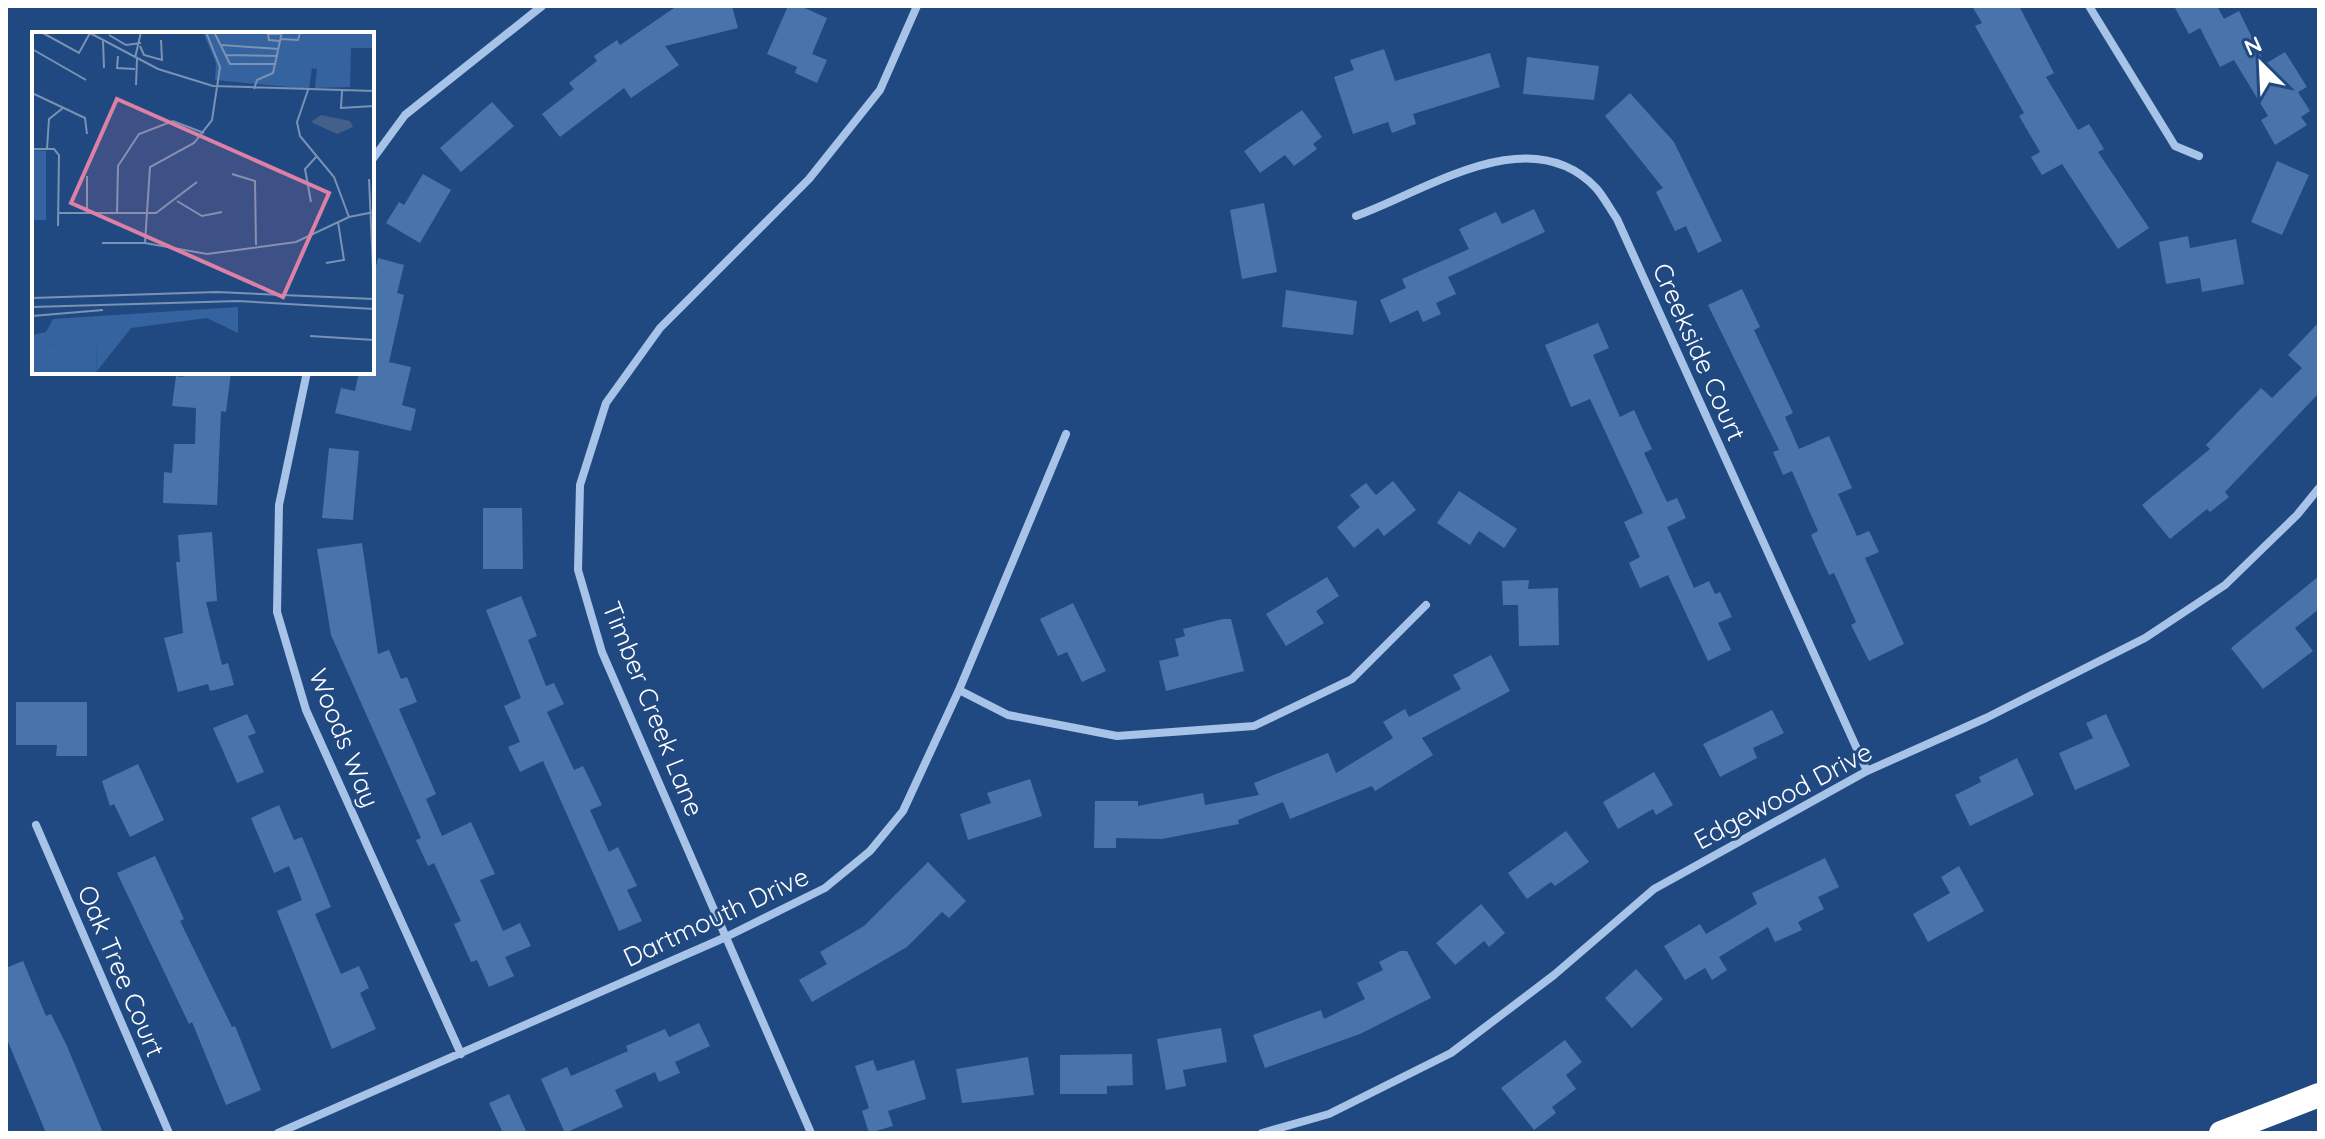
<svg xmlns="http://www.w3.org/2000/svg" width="2325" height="1139" font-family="Quicksand,sans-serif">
  <rect width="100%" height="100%" fill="#214981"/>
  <!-- building -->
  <path fill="#4973ab" d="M677,6H732L738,28L665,46L679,65L631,98L624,88L560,137L542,114L574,89L569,83L597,61L594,56L617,40L620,45Z
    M788,6H800L827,18L812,54L827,60L817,83L795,73L797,67L767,54Z
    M1972,6H2019L2054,73L2046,77L2078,130L2089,124L2104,149L2098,152L2149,228L2118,249L2062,164L2042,175L2031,157L2040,152L2019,116L2024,113L1975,26L1982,23Z
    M2174,6H2217L2224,19L2239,11L2265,64L2285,52L2307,87L2298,92L2310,111L2301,117L2307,125L2275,145L2261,120L2268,116L2234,60L2220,67L2200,28L2189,34Z
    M1384,49L1395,81L1490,53L1500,87L1413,114L1416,124L1392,133L1388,122L1353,134L1334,77L1354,70L1350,60Z
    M1527,57L1599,66L1594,100L1523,94Z
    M1630,93L1674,142L1722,241L1698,253L1686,226L1675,231L1656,192L1663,188L1605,116Z
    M492,102L514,126L461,172L440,148Z
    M1302,110L1322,137L1313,144L1317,149L1294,166L1285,155L1260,173L1244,151Z
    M2277,161L2309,175L2282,235L2251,222Z
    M423,174L451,190L420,243L386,223L399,202L404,205Z
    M1264,203L1277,272L1242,279L1230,210Z
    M1534,209L1545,232L1448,277L1456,294L1436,303L1441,314L1423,322L1418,310L1390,323L1380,300L1406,288L1402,279L1469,249L1459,229L1496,212L1502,224Z
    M2188,236L2190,248L2236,239L2244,284L2202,292L2200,278L2166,284L2159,242Z
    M378,258L404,265L397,293L404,295L389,362L411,367L402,405L416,409L411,431L335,413L341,388L355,391L359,372H372V282Z
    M1742,289L1760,327L1754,330L1793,413L1785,417L1799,449L1829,436L1852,488L1838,494L1857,536L1869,531L1879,552L1865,558L1904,644L1869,661L1851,625L1856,622L1834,573L1829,575L1811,535L1818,531L1792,471L1783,475L1773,452L1779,450L1708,305Z
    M1286,290L1357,301L1353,335L1282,327Z
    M2319,322V393L2225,492L2229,497L2210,512L2207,509L2170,539L2142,505L2210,449L2206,445L2261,388L2272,398L2302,368L2288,355Z
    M1598,323L1609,348L1593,355L1620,417L1634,410L1652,449L1644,453L1667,502L1677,498L1686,518L1667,527L1694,588L1709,581L1715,594L1720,592L1732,617L1718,623L1731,650L1708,661L1668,575L1640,588L1629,563L1640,557L1624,522L1643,513L1590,399L1571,407L1545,345Z
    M184,372H231L226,412L221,411L217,505L163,503L164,472L172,473L174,444H195L196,408L172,406L176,376L183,377Z
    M329,448L359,451L353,520L322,518Z
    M1393,481L1416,510L1384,536L1378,528L1354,548L1337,527L1360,507L1350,495L1366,483L1376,495Z
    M1459,491L1517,529L1504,548L1479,531L1470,545L1437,523Z
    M483,508H522L523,569H483Z
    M212,532L217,601L206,602L222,665L228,663L234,685L210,691L208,684L178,692L164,638L183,633L176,562H180L178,535Z
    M362,543L378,654L389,650L401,679L407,677L417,702L399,709L436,794L426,799L442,836L471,822L495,874L480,880L503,931L520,923L531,946L505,957L514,976L489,987L477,960L471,962L454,924L461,921L434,863L428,866L416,840L421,838L331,635L317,549Z
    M2319,576V609L2295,628L2313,651L2263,689L2231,648Z
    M1327,577L1339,596L1316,611L1324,623L1286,646L1266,614Z
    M1529,580L1528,589L1558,588L1559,645L1519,646L1518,605H1503L1502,581Z
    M521,596L537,636L528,640L546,686L554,683L564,704L547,712L574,770L583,766L602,805L590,810L609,852L618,847L637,886L627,890L642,921L619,931L543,761L520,772L508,747L520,742L504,706L521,698L486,610Z
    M1073,603L1106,671L1082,682L1067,652L1058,656L1040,619Z
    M1223,619H1231L1244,671L1166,691L1159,661L1179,656L1175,639L1185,636L1183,629Z
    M1491,655L1510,691L1422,738L1433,755L1375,791L1372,786L1290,819L1283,802L1238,820L1239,824L1162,839L1116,838V848H1094L1095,801H1138V806L1203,793L1205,805L1259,795L1254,783L1328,753L1336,773L1393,738L1383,722L1405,709L1409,717L1461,689L1453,675Z
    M16,702H87V756H56L57,745H16Z
    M1772,710L1784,733L1753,748L1757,758L1720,777L1703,744Z
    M247,714L256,733L248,736L264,772L237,783L213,728Z
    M2106,714L2130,766L2075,790L2059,753L2093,738L2086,723Z
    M2017,758L2034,795L1970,826L1955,795L1981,782L1979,777Z
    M138,764L164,820L130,837L114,804L110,806L102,781Z
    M1654,772L1673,805L1656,815L1653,809L1618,829L1603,802Z
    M1030,779L1042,816L968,840L960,814L991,803L987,793Z
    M279,805L294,840L302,837L331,907L315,914L341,974L359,966L369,988L360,993L376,1029L332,1049L277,911L302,900L289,866L274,873L251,818Z
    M1566,831L1589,862L1555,886L1551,882L1527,899L1508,873Z
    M155,856L184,919L180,921L232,1027L235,1026L261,1090L226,1105L192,1022L189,1024L117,873Z
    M1825,858L1839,887L1818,897L1824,909L1798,922L1802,930L1775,942L1768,927L1719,957L1727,970L1712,980L1705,968L1685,980L1664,946L1700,924L1706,934L1757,904L1752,893Z
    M928,862L966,901L949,918L942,912L907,947L812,1002L799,980L827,964L820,952L864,926Z
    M1959,866L1984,911L1928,942L1913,914L1950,893L1941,877Z
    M1481,904L1505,933L1489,947L1484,941L1455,965L1436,943Z
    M1400,951H1407L1431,998L1360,1034L1265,1068L1253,1035L1321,1010L1324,1019L1365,999L1357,983L1383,970L1379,962Z
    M23,961L46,1016L51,1014L67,1046L103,1133H46L6,1037V968Z
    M1636,969L1663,999L1632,1028L1605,998Z
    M699,1023L710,1046L675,1062L680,1073L659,1082L655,1072L615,1090L623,1107L565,1133L541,1079L567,1067L571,1076L628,1051L626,1046L665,1029L669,1037Z
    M1221,1028L1227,1062L1183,1070L1186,1086L1166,1090L1157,1039Z
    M1565,1040L1582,1062L1566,1075L1576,1089L1552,1107L1556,1113L1534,1130L1501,1088Z
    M1132,1054L1133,1085L1107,1086V1094H1060V1055Z
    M1028,1057L1034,1095L962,1103L956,1069Z
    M873,1060L877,1071L914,1060L926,1099L888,1111L893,1126L869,1133L862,1111L869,1108L855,1066Z
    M509,1094L527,1133H503L489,1103Z"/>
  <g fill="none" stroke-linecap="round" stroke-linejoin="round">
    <!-- minor -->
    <path stroke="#a7c3e8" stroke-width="8" d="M2089,6L2175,146L2199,156
      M372,160L405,115L542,6
      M1356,216C1426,191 1530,118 1596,188C1604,197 1610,209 1617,219L1867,771
      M307,372L279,505L277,612L306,710L461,1054
      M959,690L1008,715L1117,736L1254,726L1352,679L1426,605
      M36,825L169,1133
      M278,1133L726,937L825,888L870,851L903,811L959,690L1066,434
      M811,1133L602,652L578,570L580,485L606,403L660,328L809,179L880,90L917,6
      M1262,1133L1329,1114L1451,1053L1554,975L1654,889L1867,771L1986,718L2145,638L2225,585L2297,515L2319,488"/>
    <!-- motorway -->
    <path stroke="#fff" stroke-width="24" d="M2221,1133L2319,1095"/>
  </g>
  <g text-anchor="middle" stroke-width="6" stroke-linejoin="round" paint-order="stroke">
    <!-- street labels -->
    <g font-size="26" fill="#fff" stroke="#214981">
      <text transform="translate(1699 352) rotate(66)" y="9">Creekside Court</text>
      <text transform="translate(653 709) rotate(68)" y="9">Timber Creek Lane</text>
      <text transform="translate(344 738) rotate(68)" y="9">Woods Way</text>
      <text transform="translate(1783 796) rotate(-28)" y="9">Edgewood Drive</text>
      <text transform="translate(716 917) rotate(-25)" y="9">Dartmouth Drive</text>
      <text transform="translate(121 971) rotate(67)" y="9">Oak Tree Court</text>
    </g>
  </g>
  <!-- overview -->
  <g transform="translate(32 32)">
    <rect width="342" height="342" fill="#214981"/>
    <path d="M64,309L65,342H0V334L13,324V314Z" fill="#35639f"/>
    <path d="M285,0H342V16H319L318,55L283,56L285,37L278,36ZM206,275V301L175,286L99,296L65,339L64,310L13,314V324L0,334V303L14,300L21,287Z" fill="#35639f"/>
    <path d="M171,0H285L277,57L183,48L184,31ZM0,118L14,119V188H0Z" fill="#35639f"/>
    <path d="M289,83L318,89L321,95L305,102L279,90Z" fill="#426089"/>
    <path fill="none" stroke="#7a92b3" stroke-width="2" d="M9,0L47,21L58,1M56,0L126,37L181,54L342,59M182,0L198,32H244M77,3L94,13L109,11M249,7L266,8L268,1M71,9L72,36M248,9L237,8L236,2H250M190,13L247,17M108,14L112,23L130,28L129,8M0,17L54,48M194,23L246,24M86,24L85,36L103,37M103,26L109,0M104,53L105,27M222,57L225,48L241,41L250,0M276,58L265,90L268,104L302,145L317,185M310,59L309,76L342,74M0,61L53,86L55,102M0,117H22L27,123L26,194M15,117L17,87L31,76M200,142L223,149L224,213M337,147L341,236M145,169L170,184L190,180M279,170L273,137L284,125M27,181H124L165,150M55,181V144M85,182L86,134L107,102L141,89L172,101M70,211H113L175,222L264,210L317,185L342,180M113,211L118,135L162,111L180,88L188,35L174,0M294,231L312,228L306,190M0,266L185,260L342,267M0,275L206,269L342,277M0,284L71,278M278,304L342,308"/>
    <path fill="#dd80a5" fill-opacity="0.15" stroke="#dd80a5" stroke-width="4" d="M85,67L297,161L251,265L39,171Z"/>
    <rect width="342" height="342" fill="none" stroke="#fff" stroke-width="4"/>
  </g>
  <!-- border -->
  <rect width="2325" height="1139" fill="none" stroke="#ffffff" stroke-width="16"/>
  <!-- north arrow -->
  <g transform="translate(2261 64) rotate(336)" stroke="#214981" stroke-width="6" paint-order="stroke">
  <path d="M0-6L14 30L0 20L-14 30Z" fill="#ffffff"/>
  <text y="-12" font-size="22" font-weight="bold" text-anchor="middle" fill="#ffffff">N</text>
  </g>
</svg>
